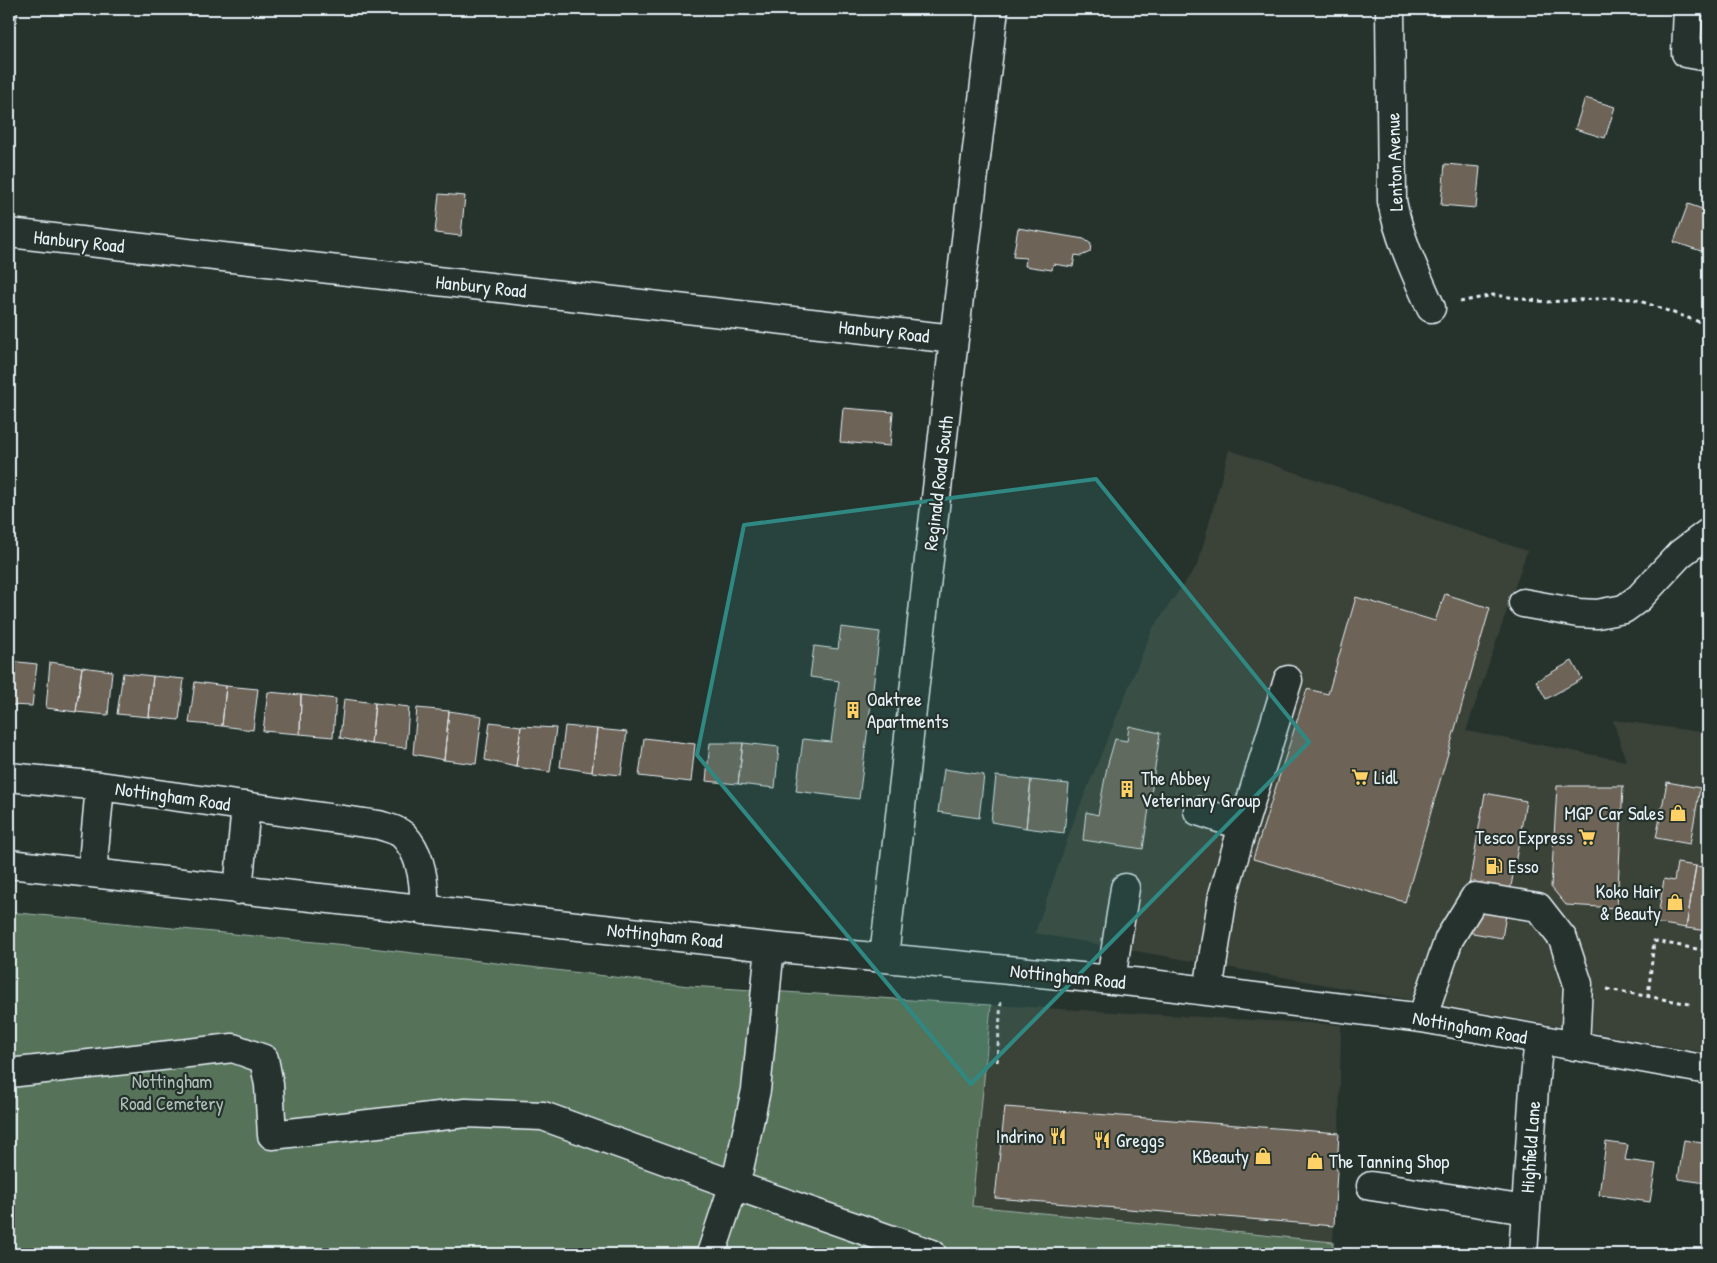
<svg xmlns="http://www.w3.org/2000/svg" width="1717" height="1263" font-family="'Patrick Hand',sans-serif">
  <rect width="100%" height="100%" fill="#26332d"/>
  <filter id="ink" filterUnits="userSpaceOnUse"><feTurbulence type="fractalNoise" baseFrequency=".02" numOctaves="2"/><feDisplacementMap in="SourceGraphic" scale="10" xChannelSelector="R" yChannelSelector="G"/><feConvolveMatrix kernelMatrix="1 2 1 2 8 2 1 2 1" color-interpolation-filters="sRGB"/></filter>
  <g filter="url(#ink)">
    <!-- built -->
    <path fill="#3b4239" d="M1229,450L1527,551L1466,731L1626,761L1613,720L1708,733V1053L1035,933L1074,821L1153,628L1198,564Z
      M991,1005L1341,1025L1339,1133L1333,1242L972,1206Z"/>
    <!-- green -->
    <path fill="#57735a" stroke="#a0b2a9" d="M9,912L346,945L689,986L991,1005L972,1206L1333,1242V1254H9Z"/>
    <!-- building -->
    <path fill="#6d6456" stroke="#e8f1f8" d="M9,9H18L16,23L9,22Z
      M1585,98L1615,107L1605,138L1575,129Z
      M1445,164L1480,167L1476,208L1441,205Z
      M439,194L465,196L461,236L435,233Z
      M1688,204L1708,211V249L1707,253L1674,242Z
      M1018,228L1084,239L1091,244L1090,252L1081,256L1075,255L1073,267L1053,264L1052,270L1025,266L1026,258L1013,257Z
      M843,408L893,412L890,446L840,442Z
      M1445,594L1490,608L1405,902L1253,859L1307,689L1328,694L1356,597L1435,621Z
      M841,627L880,632L859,799L796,791L803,739L831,742L839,681L810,677L814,646L838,649Z
      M9,661L37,664L32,706L9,705Z
      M1572,661L1582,679L1546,699L1536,681Z
      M50,662L82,667L76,712L46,708Z
      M82,667L112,671L108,715L76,712Z
      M123,673L153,676L149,717L117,714Z
      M153,676L184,679L179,720L149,717Z
      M195,682L226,686L222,726L189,723Z
      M226,686L258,689L253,730L222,726Z
      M268,692L301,695L300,734L263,731Z
      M301,695L336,699L333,737L300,734Z
      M344,699L375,703L371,744L340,738Z
      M375,703L409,707L406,748L371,744Z
      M417,708L449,711L444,760L413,754Z
      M449,711L482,716L476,764L444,760Z
      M490,722L521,726L516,767L485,760Z
      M521,726L556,728L550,772L516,767Z
      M565,726L597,729L592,772L560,767Z
      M1129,726L1160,733L1143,849L1083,840L1086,812L1098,815L1107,767L1115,739L1127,741Z
      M597,729L627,732L621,775L592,772Z
      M644,738L695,744L691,782L639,776Z
      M710,743H743L738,784L706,781Z
      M743,743L779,747L775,788L738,784Z
      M944,769L984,775L979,818L938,812Z
      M996,776L1031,780L1026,828L991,822Z
      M1031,780L1069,784L1064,833L1026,828Z
      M1667,782L1700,788L1690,844L1656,838Z
      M1557,786H1623L1617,908L1566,905L1551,887Z
      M1485,793L1526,801L1502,938L1461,931Z
      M1677,863L1696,866L1686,928L1657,923L1664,879L1674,881Z
      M1696,866L1708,868V931L1686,928Z
      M1005,1107L1339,1133L1334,1226L995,1198Z
      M1684,1140L1708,1144V1170L1706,1183L1678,1179Z
      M1606,1142L1628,1145L1625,1160L1656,1164L1650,1202L1599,1195Z"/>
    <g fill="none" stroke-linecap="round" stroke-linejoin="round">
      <!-- minor casing -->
      <g stroke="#e8f1f8" stroke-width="31">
        <path id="minor" d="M1390,9L1392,201C1399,238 1416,274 1431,308
          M1688,9L1686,53L1708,57
          M9,233L954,339
          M1523,603L1578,613L1597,614L1624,609L1639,598L1680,554L1708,533
          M9,777L100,786L379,825C388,828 398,830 404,836C422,855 425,886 424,910
          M1198,811L1243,826L1223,895L1208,991
          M1243,826L1288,680
          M9,864L770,947L1143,983L1422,1018L1708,1070
          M92,873L100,786
          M238,890L246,806
          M884,957L954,339L994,9
          M1111,980L1125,888
          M1422,1018L1449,939L1475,897L1538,907L1563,939L1578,984L1575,1046
          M9,1073L233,1048L264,1059L269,1085L272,1135L466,1113L543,1116L734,1185L932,1254
          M1371,1186L1526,1210
          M711,1254L739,1169L756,1090L770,947
          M1523,1254L1534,1088L1539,1039"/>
      </g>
      <!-- path -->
      <path stroke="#e8f1f8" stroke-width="3" stroke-dasharray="4 4" stroke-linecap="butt" d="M1460,302L1493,295L1547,302L1612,298L1634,299L1708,325
        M1607,989L1690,1004
        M1648,997L1654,941L1708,951
        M997,1062L1001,1000"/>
      <!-- minor -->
      <use href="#minor" stroke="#26332d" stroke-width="28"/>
    </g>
  </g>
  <!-- marked area -->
  <path fill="#308883" fill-opacity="0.2" stroke="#308883" stroke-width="4" stroke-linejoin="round" d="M1096,479L1309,742L971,1084L697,755L744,525Z"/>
  <!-- icons -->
  <defs>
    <g id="building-bare" transform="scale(1.35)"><path d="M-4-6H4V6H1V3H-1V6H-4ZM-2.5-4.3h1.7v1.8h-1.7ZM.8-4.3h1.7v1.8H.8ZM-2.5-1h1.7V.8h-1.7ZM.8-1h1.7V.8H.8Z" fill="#ffd166" stroke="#26332d" stroke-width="2.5" paint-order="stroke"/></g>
    <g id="supermarket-bare" transform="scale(1.35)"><path d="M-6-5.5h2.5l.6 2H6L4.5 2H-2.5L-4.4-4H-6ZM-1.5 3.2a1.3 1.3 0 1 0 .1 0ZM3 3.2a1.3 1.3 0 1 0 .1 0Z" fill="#ffd166" stroke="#26332d" stroke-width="2.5" paint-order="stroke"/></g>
    <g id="shop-bare" transform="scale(1.35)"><path d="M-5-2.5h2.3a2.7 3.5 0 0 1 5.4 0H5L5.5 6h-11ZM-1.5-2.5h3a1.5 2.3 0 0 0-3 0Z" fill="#ffd166" stroke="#26332d" stroke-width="2.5" paint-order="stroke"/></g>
    <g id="fuel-bare" transform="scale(1.35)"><path d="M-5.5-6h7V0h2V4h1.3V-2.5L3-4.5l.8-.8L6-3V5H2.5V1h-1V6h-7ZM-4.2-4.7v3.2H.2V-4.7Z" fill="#ffd166" stroke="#26332d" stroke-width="2.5" paint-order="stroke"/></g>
    <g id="restaurant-bare" transform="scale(1.35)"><path d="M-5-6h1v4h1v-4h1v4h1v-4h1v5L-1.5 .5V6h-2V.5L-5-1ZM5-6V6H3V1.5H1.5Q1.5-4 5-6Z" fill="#ffd166" stroke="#26332d" stroke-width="2.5" paint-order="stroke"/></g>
  </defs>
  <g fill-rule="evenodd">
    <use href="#building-bare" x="853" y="710"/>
    <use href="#supermarket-bare" x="1360" y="777"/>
    <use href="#building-bare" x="1127" y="789"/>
    <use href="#shop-bare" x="1678" y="813"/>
    <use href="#supermarket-bare" x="1587" y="837"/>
    <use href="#fuel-bare" x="1494" y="866"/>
    <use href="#shop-bare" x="1675" y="902"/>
    <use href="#restaurant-bare" x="1058" y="1136"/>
    <use href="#restaurant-bare" x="1102" y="1140"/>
    <use href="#shop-bare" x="1263" y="1156"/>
    <use href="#shop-bare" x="1315" y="1161"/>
  </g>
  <g text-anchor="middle" stroke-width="4.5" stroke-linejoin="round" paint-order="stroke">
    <!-- street labels -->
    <g font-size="19" fill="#e8f1f8" stroke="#26332d">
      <text transform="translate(1394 162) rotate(-92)" y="7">Lenton Avenue</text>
      <text transform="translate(79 241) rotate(6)" y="7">Hanbury Road</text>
      <text transform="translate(481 286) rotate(6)" y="7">Hanbury Road</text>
      <text transform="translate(884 331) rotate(6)" y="7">Hanbury Road</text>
      <text transform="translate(938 483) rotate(-83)" y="7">Reginald Road South</text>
      <text transform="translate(173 796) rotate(8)" y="7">Nottingham Road</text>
      <text transform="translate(665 935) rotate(6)" y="7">Nottingham Road</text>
      <text transform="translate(1068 976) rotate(6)" y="7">Nottingham Road</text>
      <text transform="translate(1470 1027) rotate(10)" y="7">Nottingham Road</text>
      <text transform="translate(1530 1147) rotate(-86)" y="7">Highfield Lane</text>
    </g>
    <!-- poi labels -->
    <g font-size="19" fill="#e8f1f8" stroke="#26332d" text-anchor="start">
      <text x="867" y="706">Oaktree<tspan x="867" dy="22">Apartments</tspan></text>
      <text x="1374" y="784">Lidl</text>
      <text x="1141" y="785">The Abbey<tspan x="1141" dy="22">Veterinary Group</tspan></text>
      <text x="1664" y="820" text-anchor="end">MGP Car Sales</text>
      <text x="1573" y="844" text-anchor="end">Tesco Express</text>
      <text x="1508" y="873">Esso</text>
      <text x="1661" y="898" text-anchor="end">Koko Hair<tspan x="1661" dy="22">&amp; Beauty</tspan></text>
      <text x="1044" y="1143" text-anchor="end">Indrino</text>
      <text x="1116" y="1147">Greggs</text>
      <text x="1249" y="1163" text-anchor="end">KBeauty</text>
      <text x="1329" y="1168">The Tanning Shop</text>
    </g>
    <!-- park labels -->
    <g font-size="19" fill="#aebfb9" stroke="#26332d">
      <text x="172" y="1088">Nottingham<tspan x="172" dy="22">Road Cemetery</tspan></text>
    </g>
  </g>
  <!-- margin -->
  <rect width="1717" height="1263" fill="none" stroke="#26332d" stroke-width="30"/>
  <rect x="15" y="15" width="1687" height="1233" fill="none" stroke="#e8f1f8" stroke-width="2" filter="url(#ink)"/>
</svg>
